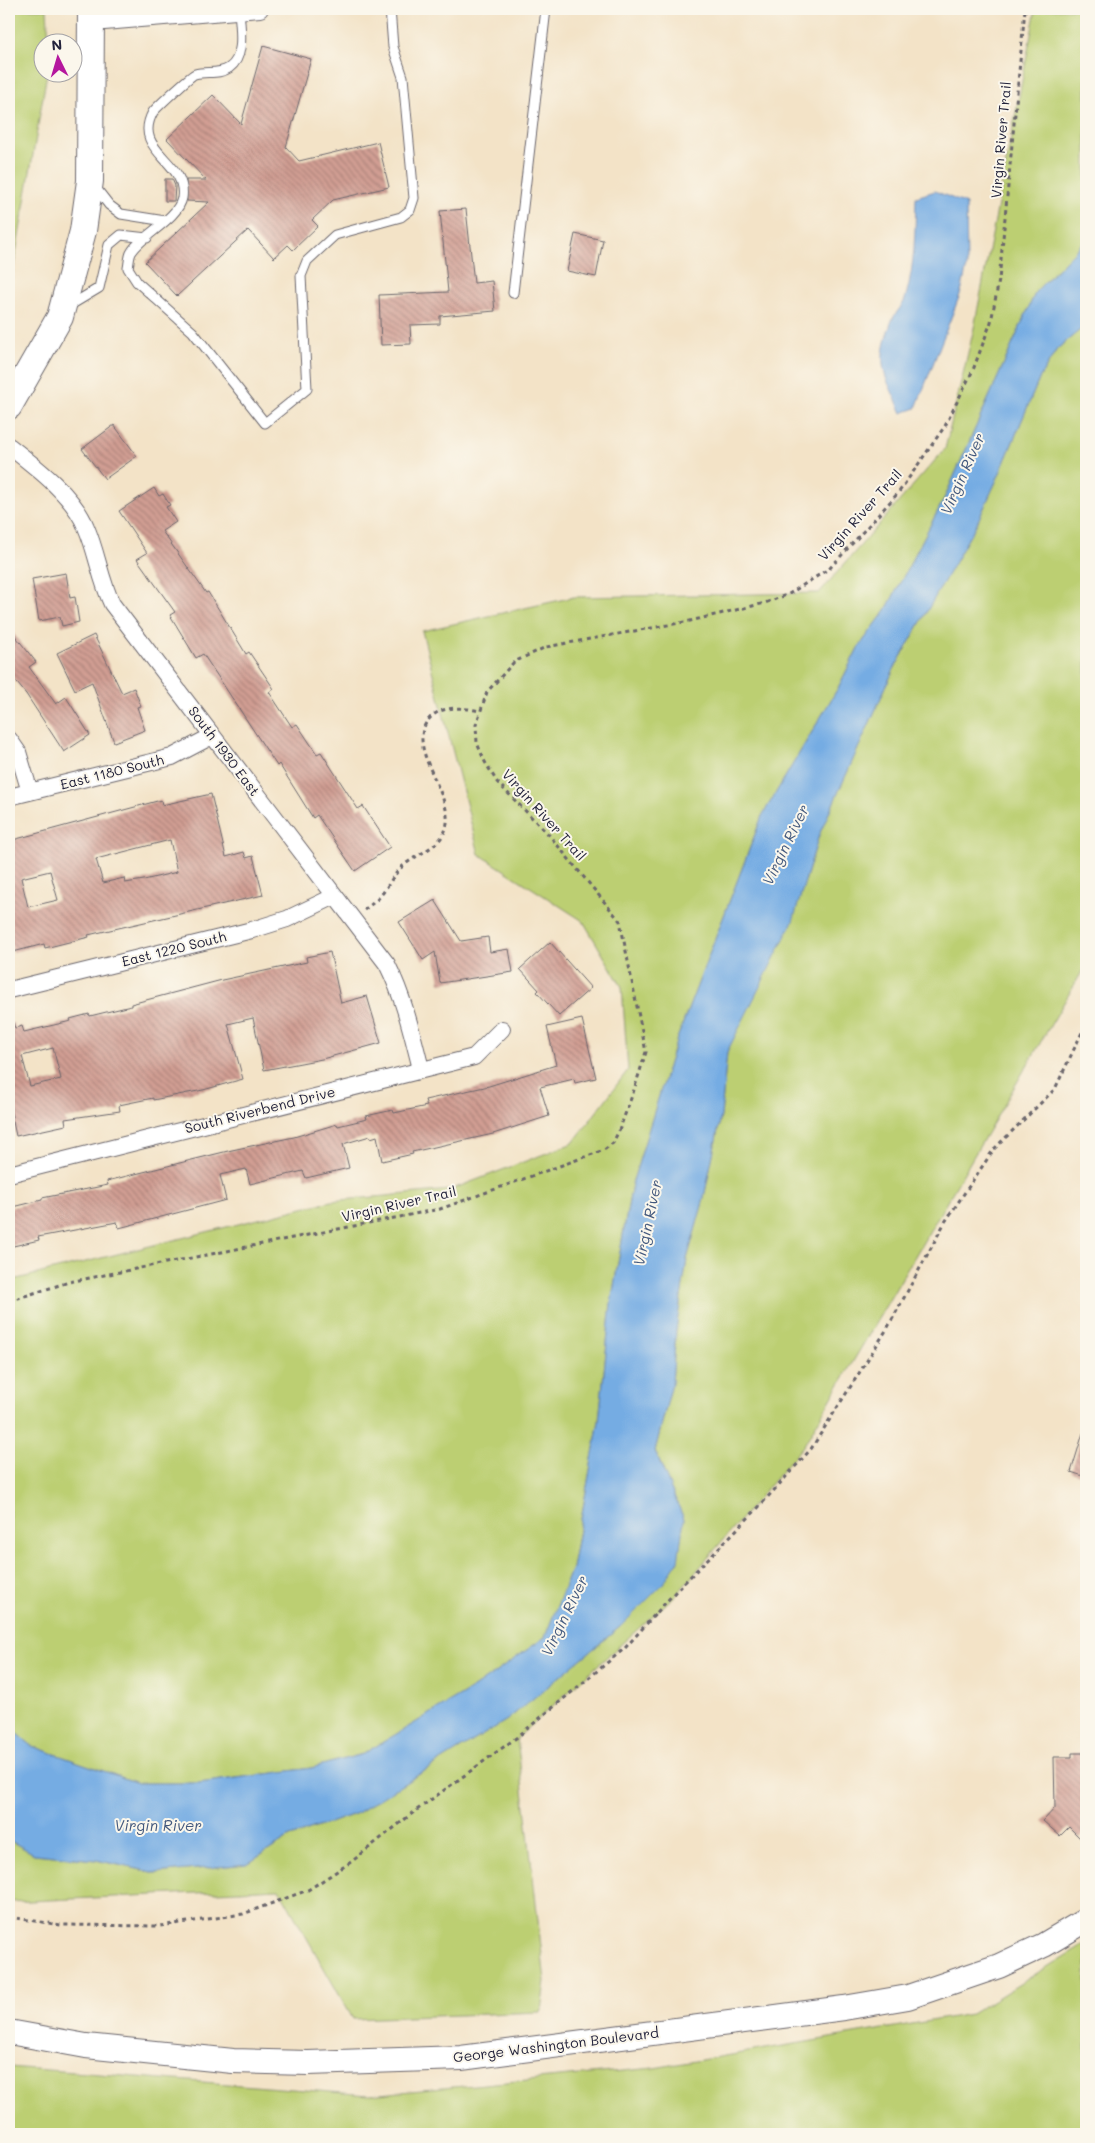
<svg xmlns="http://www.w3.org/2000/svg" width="1095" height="2143" font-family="Mali,sans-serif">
  <defs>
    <pattern id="building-back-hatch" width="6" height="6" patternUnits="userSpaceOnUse" patternTransform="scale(1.25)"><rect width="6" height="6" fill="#d19e93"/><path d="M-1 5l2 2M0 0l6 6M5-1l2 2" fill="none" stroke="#a98079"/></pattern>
  </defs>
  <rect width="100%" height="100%" fill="#fbf7ec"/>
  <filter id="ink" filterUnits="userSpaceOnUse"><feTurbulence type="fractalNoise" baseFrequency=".02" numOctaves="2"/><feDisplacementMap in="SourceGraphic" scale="10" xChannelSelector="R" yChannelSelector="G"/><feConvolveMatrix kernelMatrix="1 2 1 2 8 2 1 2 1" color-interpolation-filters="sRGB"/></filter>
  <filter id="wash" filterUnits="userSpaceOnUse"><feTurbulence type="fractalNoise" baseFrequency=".0096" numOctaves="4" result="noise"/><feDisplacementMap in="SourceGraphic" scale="20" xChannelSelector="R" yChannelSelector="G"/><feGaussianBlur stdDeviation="1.12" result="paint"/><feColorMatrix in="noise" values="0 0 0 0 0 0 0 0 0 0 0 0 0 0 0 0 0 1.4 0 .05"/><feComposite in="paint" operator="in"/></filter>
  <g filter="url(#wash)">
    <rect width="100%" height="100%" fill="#f3e3c7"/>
    <!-- grass -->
    <path fill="#bccf72" stroke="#6f7856" d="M9,9H47L49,42H42V72L47,73L9,294Z
      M1036,9H1086V238L1079,247L1036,291L944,499L886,610L858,648L838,688L762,816L675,1044L632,1184L611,1303L599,1421L572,1568L545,1637L475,1687L363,1754L311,1768L199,1783H138L32,1746L9,1726V1281L331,1201L450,1190L573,1143L628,1070L622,987L583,921L479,854L422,631L574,597L819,593L945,449L974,328Z
      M1086,325V965L804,1445L678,1593L517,1738L545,1981L541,2012L353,2019L279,1889L9,1902V1840L34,1854L96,1860L156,1873L247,1864L290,1837L355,1814L507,1720L621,1626L662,1585L684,1519L655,1451L672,1383L676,1330L687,1259L703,1202L721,1116L727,1052L806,879L819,835L893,671L977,523L999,475L1040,377L1057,349Z
      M1086,1943V2134H9V2067L369,2095L654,2068L971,2014Z"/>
    <!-- water -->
    <path fill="#74ace3" stroke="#4b678f" d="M935,191L966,204L967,266L961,292L916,408L902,413C884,373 875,367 891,323C894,313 904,306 906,296C915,264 915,231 916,197Z
      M1086,238V325L1057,349L1040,377L999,475L977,523L893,671L819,835L793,921L727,1052L721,1116L703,1202L687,1259L676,1330L672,1383L655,1451L684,1519L678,1561L662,1585L621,1626L507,1720L355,1814L290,1837L247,1864L156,1873L96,1860L34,1854L9,1840V1726L32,1746L138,1783H199L311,1768L363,1754L475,1687L545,1637L572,1568L599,1421L611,1303L632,1184L675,1044L762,816L838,688L858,648L886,610L944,499L1036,291L1079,247Z"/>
    <g id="blocks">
      <!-- building -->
      <path fill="url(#building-back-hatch)" fill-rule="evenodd" d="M263,46L311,59L286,147L299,161L378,142L389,187L333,200L312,220L318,226L293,250L288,245L274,258L248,230L177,296L145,262L209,202L187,201L186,180H206L167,139L213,95L241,124Z
        M165,179H172L175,186L174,201H165Z
        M466,209L474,283L492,281L495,311L440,316V324L410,325L411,344L381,345L379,295L448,292L440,211Z
        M575,234L603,240L596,277L567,271Z
        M114,425L137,456L105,479L82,449Z
        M154,488L159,496L163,494L170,505L166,507L176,522L162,531L206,593L208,592L246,654L249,652L274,689L269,692L292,727L297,724L317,754L321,752L358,809L363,806L390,847L355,871L317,815L313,818L279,764L277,766L203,654L196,658L170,615L175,612L137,559L147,553L119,511Z
        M66,573L70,598L75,597L79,622L62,626L60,617L39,621L32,579Z
        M9,628L36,662L29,667L56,704L66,697L90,735L64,752L26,694L9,673Z
        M94,635L122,693L134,688L141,706L137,707L145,730L114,742L92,682L75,690L57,653Z
        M211,794L226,857L244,852L246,858L253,856L263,895L88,935L89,937L45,948L44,944L13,952L9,937V841L161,800L162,805ZM170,840L177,872L144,880L125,883L124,878L103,883L96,859ZM50,871L58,900L28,907L21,878Z
        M435,900L461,941L488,937L490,952L509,949L513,972L440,983L435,952L423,960L399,922Z
        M550,942L591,988L559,1016L537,992L539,990L520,969Z
        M330,952L341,1003L367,996L381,1043L322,1059L264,1070L253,1018L228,1024L243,1079L203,1090L153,1100V1098L119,1105L120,1111L65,1119L66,1125L16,1136L9,1103V1023H13L15,1028L22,1026L24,1032L71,1021L70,1019L89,1014L90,1016L131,1006V1004L222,980L307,962L306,957ZM53,1048L61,1079L30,1086L22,1056Z
        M582,1019L596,1078L575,1083L574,1079L540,1087L549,1116L493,1134L412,1152L413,1154L382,1161L377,1136L371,1138L370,1136L343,1144L349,1168L306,1178L303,1171L250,1184L246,1169L220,1175L226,1200L119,1228L117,1222L38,1237L39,1240L9,1247V1208L42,1200V1198L108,1185L107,1181L232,1150L294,1137L337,1124L338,1126L367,1119L366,1116L393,1110L394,1113L427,1106L425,1100L489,1086L556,1065L547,1027Z
        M1083,1433L1086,1434V1477L1071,1472Z
        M1072,1753H1086V1831L1080,1838L1069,1827L1060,1836L1043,1821L1055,1808L1054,1757H1072Z"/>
    </g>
  </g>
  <g filter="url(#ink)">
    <use href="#blocks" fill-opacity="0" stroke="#6b666c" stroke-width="1"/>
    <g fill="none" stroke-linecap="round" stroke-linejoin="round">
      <!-- service casing -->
      <g stroke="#6b666c" stroke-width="11">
        <path id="service" d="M239,10C240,28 246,56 229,68C219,75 206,71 195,74C191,75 156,108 153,112C131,152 188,160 182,198C178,219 140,236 131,253C129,257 129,264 128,268L137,282L193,332L265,423L307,389L301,276L307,261L335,235L401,217L410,210L414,198L403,77L393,47L390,9
          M95,187L109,205L121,214L165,221
          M513,293L546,9
          M69,306L99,288L109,245L121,235L147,238"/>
      </g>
      <!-- minor casing -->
      <g stroke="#6b666c" stroke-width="18">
        <path id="minor" d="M92,23L260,9
          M9,446C36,467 73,495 86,527C97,552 100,579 112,604L387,964C404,998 412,1033 421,1069
          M9,739L18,752L30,792
          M9,797L172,757L212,736
          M9,990L252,930L287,919L335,896
          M9,1174L474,1057L502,1029"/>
      </g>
      <!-- secondary casing -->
      <g stroke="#6b666c" stroke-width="26">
        <path id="secondary" d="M9,2032L86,2046L233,2061L308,2063L461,2058L844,2008L908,1997L999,1966L1044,1945L1086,1920"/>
      </g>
      <!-- primary casing -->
      <g stroke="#6b666c" stroke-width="28">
        <path id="primary" d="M9,406L60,317L83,231L90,181L91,9"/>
      </g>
      <!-- path -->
      <path stroke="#6b666c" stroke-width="3" stroke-dasharray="4 4" stroke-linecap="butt" d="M364,910C370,905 377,901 381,895C388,887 392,877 399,870C412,855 437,850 445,831C459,797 399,745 432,716C445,705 465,708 480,711
        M9,1301L69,1282L440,1209L604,1150L613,1143L620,1128L633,1093L646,1052L620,921L549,835L497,782L485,762L477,743L476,725L487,692L514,662L546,647L690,621L765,603L789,594L830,568L899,492L945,426L973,370L991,322L999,280L1025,9
        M9,1917L61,1925L160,1926L243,1914L308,1890L351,1862L414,1812L516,1738L625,1648L676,1591L757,1509L811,1449L887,1329L945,1222L994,1149L1055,1089L1086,1024"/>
      <!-- service -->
      <use href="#service" stroke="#fff" stroke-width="9"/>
      <!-- minor -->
      <use href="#minor" stroke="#fff" stroke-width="16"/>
      <!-- secondary -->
      <use href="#secondary" stroke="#fff" stroke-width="24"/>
      <!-- primary -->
      <use href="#primary" stroke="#fff" stroke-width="26"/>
    </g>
  </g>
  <g text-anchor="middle" stroke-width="4" stroke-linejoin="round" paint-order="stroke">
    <!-- street labels -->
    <g font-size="14" fill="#22223b" stroke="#fbf7ec">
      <text transform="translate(1001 140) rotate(-85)" y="5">Virgin River Trail</text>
      <text transform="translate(860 515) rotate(-48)" y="5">Virgin River Trail</text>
      <text transform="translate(224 751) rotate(53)" y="5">South 1930 East</text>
      <text transform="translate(112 772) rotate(-14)" y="5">East 1180 South</text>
      <text transform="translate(544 815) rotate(48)" y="5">Virgin River Trail</text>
      <text transform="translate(174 949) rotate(-14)" y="5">East 1220 South</text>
      <text transform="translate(260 1110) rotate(-14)" y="5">South Riverbend Drive</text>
      <text transform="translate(399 1204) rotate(-13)" y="5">Virgin River Trail</text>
      <text transform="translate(556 2045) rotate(-7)" y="5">George Washington Boulevard</text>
    </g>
    <!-- water labels -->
    <g font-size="15" font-style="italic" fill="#43597e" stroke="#fbf7ec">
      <text transform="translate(963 474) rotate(-66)" y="5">Virgin River</text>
      <text transform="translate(786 845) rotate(-64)" y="5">Virgin River</text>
      <text transform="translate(648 1223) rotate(-78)" y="5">Virgin River</text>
      <text transform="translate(565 1616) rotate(-64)" y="5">Virgin River</text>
      <text x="158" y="1831">Virgin River</text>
    </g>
  </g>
  <!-- margin -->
  <rect width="1095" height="2143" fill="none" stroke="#fbf7ec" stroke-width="30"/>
  <!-- north arrow -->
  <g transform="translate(58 58) rotate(355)"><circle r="24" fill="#fbf7ec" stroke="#a4a2a5"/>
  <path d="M0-4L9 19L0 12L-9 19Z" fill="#b5179e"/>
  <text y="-8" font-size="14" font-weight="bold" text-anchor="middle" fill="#22223b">N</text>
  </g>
</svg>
